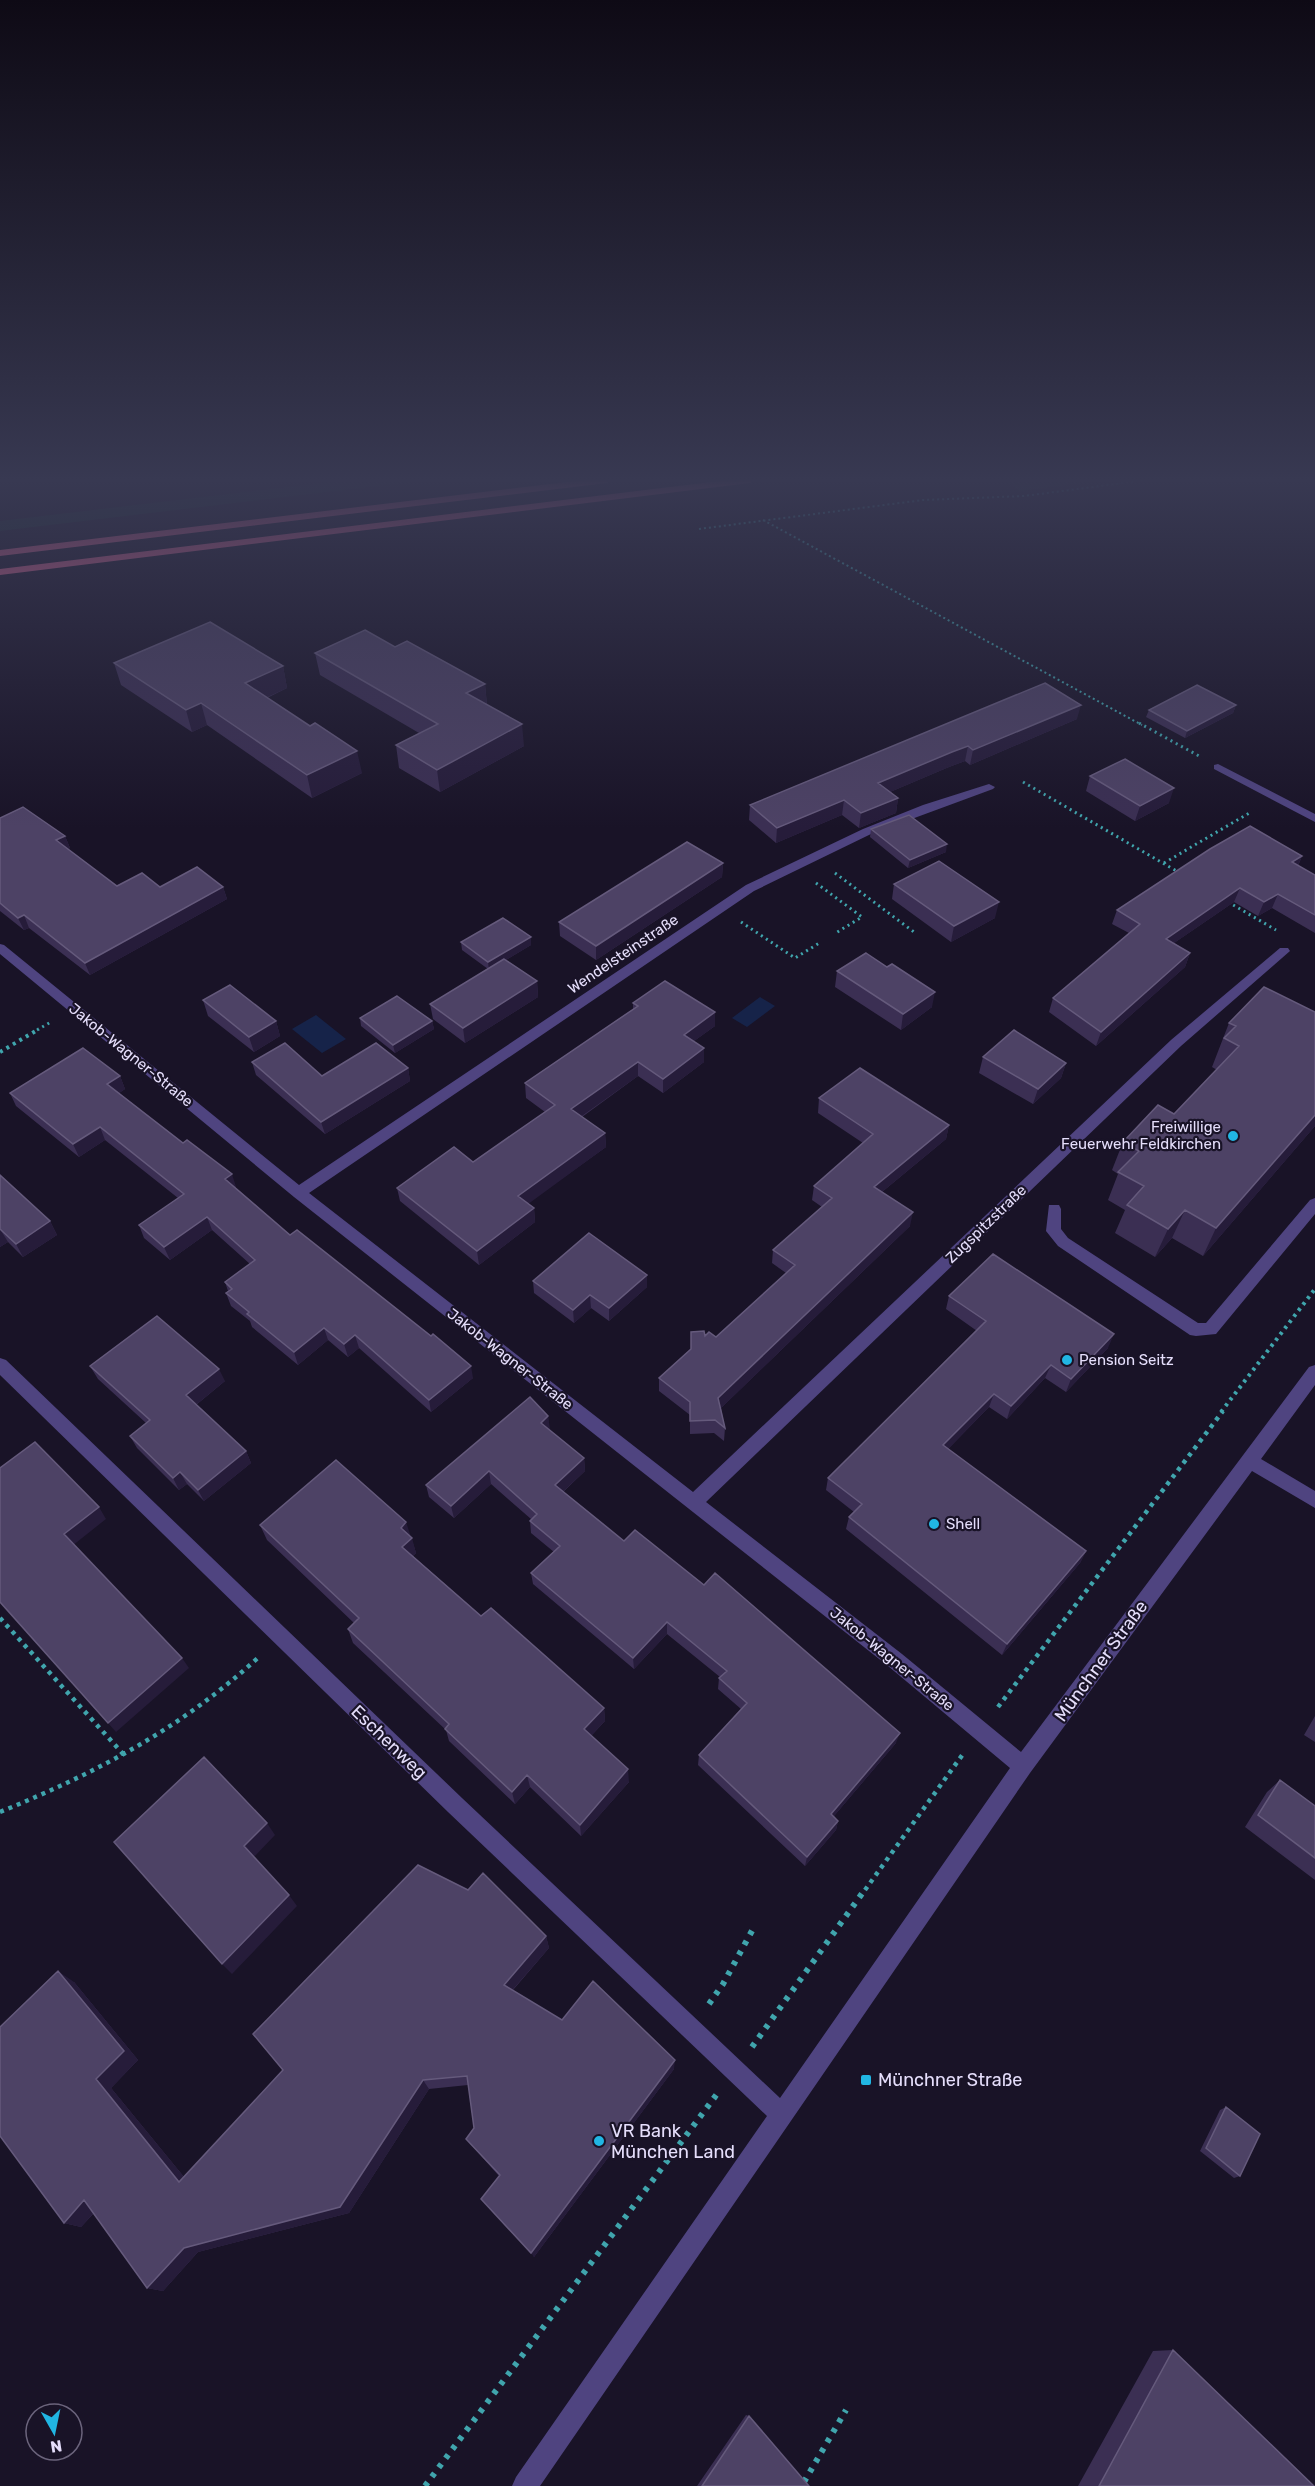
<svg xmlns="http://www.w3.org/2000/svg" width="1315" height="2486" font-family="Rubik,sans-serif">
  <rect width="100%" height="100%" fill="#191327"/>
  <!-- green -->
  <path fill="#172e30" d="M346,480H427L0,531V521Z
    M1004,480H1107L1020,491Z"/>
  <!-- water -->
  <path fill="#162349" d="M760,997L775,1006L747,1027L732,1018Z
    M316,1015L346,1039L322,1053L292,1029Z"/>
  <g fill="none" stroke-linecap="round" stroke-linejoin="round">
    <!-- path-far4 -->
    <path stroke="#40a5ad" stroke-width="2" stroke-dasharray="2 3" stroke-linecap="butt" d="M763,520L1142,725
      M699,529L923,500L1024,496L1146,480"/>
    <!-- path-far3 -->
    <path stroke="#40a5ad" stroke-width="3" stroke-dasharray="2 4" stroke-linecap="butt" d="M1139,723L1199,756
      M1023,782L1180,873
      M1164,863L1251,812
      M835,873L914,932
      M816,883L862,917L834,934
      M1228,902L1276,930
      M741,922L795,958L821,942
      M37,1030L51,1022"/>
    <!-- path-far2 -->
    <path stroke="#40a5ad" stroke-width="4" stroke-dasharray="3 4.5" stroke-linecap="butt" d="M0,1052L39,1029
      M1221,1412L1315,1289"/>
    <!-- path-far1 -->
    <path stroke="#40a5ad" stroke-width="4.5" stroke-dasharray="4 5" stroke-linecap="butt" d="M0,1618L125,1756
      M998,1707L1223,1411
      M0,1812C100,1771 180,1729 260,1656
      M865,1890L963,1754"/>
    <!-- path -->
    <path stroke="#40a5ad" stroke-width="6" stroke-dasharray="4.5 7" stroke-linecap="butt" d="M709,2004L723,1984L753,1929
      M752,2047L866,1888
      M804,2482L846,2410
      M425,2486L717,2094"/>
    <!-- minor -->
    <path fill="#4f4480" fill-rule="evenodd" d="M1218,764L1315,814V822L1214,769V765Z
      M989,784L995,787L993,789L871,834L754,891L309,1193L693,1492L1171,1040L1280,948H1288L1290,951L1181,1046L706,1502L902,1654L1021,1752L1309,1367L1315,1365V1385L1261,1459L1315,1491V1508L1252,1471L1030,1773L540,2486H512L516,2477L767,2116L448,1812L0,1375V1358L6,1360L462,1798L780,2098L1010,1768L888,1666L294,1197L0,954V944L4,945L299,1185L746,885L863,829L923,805Z
      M1315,1198V1214L1216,1334L1196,1336L1190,1335L1058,1246L1046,1231L1049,1205H1059L1061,1209V1229L1068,1238L1198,1323H1206L1310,1200Z"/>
    <!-- highway -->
    <path fill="#ec6795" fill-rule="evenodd" d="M583,480H612L607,483L0,556V550Z
      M727,480H755L750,483L0,575V569Z"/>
  </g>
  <!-- wall -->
  <path fill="#3b2f53" d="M395,647L485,684L487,705L524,746L440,792L399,768L396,745L419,733L320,675L315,653Z
    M114,663L283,666L287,688L267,698L362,773L312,798L207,725L192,732L121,685Z
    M1045,683L1077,719L970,765L965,761L949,767L890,792L898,798L896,813L859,828L842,815L776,843L749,820L750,805Z
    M1236,705L1233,713L1185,738L1146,717L1149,710Z
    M1090,776L1169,803L1135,821L1086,791Z
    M0,818L65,836L70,848L68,849L117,886L223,887L227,899L90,975L29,928L24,930L0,911Z
    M871,829L946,852L908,868L870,837Z
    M1302,856L1298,866L1315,875V933L1272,908L1258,916L1234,902L1174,943L1190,953L1185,967L1096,1046L1049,1012L1053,998L1129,933L1112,924L1117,910Z
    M723,863L722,877L596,960L560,936L559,922Z
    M894,884L995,918L951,942L892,899Z
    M531,937V945L506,960L537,981L538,997L465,1043L433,1019L430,1004L488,969L462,950L461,942Z
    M837,971L932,1007L901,1030L835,987Z
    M203,1000L276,1021L280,1036L254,1052L208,1016Z
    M633,1003L715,1012V1026L694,1041L704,1048V1062L663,1093L638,1076L582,1117L605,1133L606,1147L528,1203L534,1208L535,1222L479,1265L400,1201L397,1188L473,1162L545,1112L526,1098L525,1083L633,1009Z
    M1315,1012V1126L1203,1256L1172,1238L1155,1257L1115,1233L1125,1210L1108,1200L1118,1174L1112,1170L1123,1142L1174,1114L1217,1070L1212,1067L1229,1023Z
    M360,1018L432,1021L434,1029L395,1053L361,1026Z
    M983,1057L1066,1063L1061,1078L1033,1104L979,1073Z
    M252,1062L322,1076L408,1068L410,1081L325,1134L256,1075Z
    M120,1076L125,1089L119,1093L236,1187H235L290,1235L473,1378L431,1412L359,1348L348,1357L328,1340L298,1365L252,1327L250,1321L231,1306L226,1293L228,1291L225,1282L250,1264L212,1230L170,1260L144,1238L139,1225L178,1198L105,1140L79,1157L16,1106L10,1093Z
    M819,1098L949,1125L946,1139L882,1192L910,1226L721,1408L725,1428L724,1441L714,1433L690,1434V1415L659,1391V1378L705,1336L716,1337L786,1273L772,1263L773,1250L822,1207L812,1200L814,1186L863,1143L818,1113Z
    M0,1175L50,1221L57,1235L23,1257L8,1242L0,1247Z
    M647,1275V1287L609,1321L591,1308L574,1323L534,1293L533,1281Z
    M949,1296L1108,1348L1066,1392L1045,1378L1007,1419L989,1407L948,1449L1086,1551L1080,1563L1002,1655L846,1529L849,1517L854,1512L826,1490L828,1478L977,1331L946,1309Z
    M90,1366L225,1381L196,1405L246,1451L251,1463L204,1501L187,1484L179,1490L137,1448L130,1436L146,1423L98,1379Z
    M548,1416L549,1430L584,1458L585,1471L563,1492L624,1541L896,1743L834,1816L838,1821L836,1830L805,1866L698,1765L699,1755L741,1709L718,1689L719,1678L720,1677L667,1634L634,1669L533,1584L531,1573L554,1552L531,1533L530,1521L531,1519L491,1484L454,1518L429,1497L426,1485Z
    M260,1525L411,1537L416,1553L413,1556L481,1616L604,1708L605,1721L591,1736L629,1782L581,1836L530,1787L515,1804L449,1741L446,1730L353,1643L348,1629L354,1623L267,1540Z
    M1315,1716V1742L1304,1735Z
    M1280,1780L1315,1806V1880L1245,1827L1267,1792Z
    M546,1936L549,1948L513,1990L562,2020L674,2069L534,2257L499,2176L466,2139L474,2128L468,2085L429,2089L349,2213L198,2252L163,2291L147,2288L94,2213L81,2227L64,2223L74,1982L138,2060L111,2088L184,2177Z
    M1226,2107L1240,2176L1234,2178L1200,2151L1220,2110Z
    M1173,2350L1314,2486H1078L1153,2351Z
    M746,2415L749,2416L809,2486H697Z"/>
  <!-- shaded-wall -->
  <path fill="#261c3a" d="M283,666L287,688L250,705L245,683Z
    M485,684L487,706L466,693Z
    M201,703L207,725L192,732L186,710Z
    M1081,705L1077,719L970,765L973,750Z
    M1236,705L1233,713L1185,738L1187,731Z
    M522,724L524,746L440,792L437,770Z
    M968,746L965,761L949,767L876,798L878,783L952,752Z
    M357,751L362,773L312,798L307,775Z
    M1174,788L1169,803L1135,821L1140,806Z
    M898,798L896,813L859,828L861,813Z
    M844,800L842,815L776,843L777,828Z
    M65,836L70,848L61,853L56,840Z
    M947,844L946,852L908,868L910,860Z
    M1302,856L1296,870L1292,862Z
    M723,863L722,877L596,960V946Z
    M223,887L227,899L90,975L85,963Z
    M1240,888L1234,902L1161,952L1166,939Z
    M1278,894L1272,908L1258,916L1264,902Z
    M999,902L995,918L951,942L954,926Z
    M24,915L29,928L24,930L18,918Z
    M531,937V945L489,970L488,962Z
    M1190,953L1185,967L1096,1046L1101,1032Z
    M537,981L538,997L465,1043L463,1028Z
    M935,992L932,1007L901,1030L903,1014Z
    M715,1012V1026L683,1049L684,1035Z
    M276,1021L280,1036L254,1052L249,1037Z
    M432,1021L434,1029L395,1053L393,1045Z
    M704,1048V1062L663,1093V1079Z
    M638,1062V1076L572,1123L571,1109Z
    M1066,1063L1061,1078L1033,1104L1038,1089Z
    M408,1068L410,1081L325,1134L321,1122Z
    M120,1076L125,1089L113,1097L107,1084Z
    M1315,1115V1126L1203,1256L1216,1228Z
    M949,1125L946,1139L871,1201L874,1187Z
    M100,1127L105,1140L79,1157L73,1144Z
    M605,1133L606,1147L520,1210L518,1196Z
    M232,1174L236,1187L230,1192L225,1179Z
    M534,1208L535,1222L479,1265L477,1251Z
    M1185,1210L1172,1238L1155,1257L1168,1229Z
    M913,1212L910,1226L718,1411V1398Z
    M207,1217L212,1230L170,1260L164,1247Z
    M50,1221L57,1235L23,1257L16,1244Z
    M0,1229L8,1242L0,1247Z
    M647,1275V1287L609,1321V1308Z
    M590,1295L591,1308L574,1323L573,1310Z
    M324,1328L328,1340L298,1365L294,1352Z
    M1114,1334L1108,1348L1066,1392L1071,1379Z
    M355,1335L359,1348L348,1357L344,1344Z
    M1051,1365L1045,1378L1007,1419L1011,1406Z
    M471,1366L473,1378L431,1412L429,1400Z
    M219,1369L225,1381L192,1408L186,1395Z
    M994,1394L989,1407L939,1458L943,1445Z
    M548,1416L550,1429L543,1436L541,1423Z
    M246,1451L251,1463L204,1501L198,1490Z
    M584,1458L585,1471L556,1498L555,1485Z
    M489,1471L491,1484L454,1518L451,1506Z
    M180,1472L187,1484L179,1490L173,1478Z
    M99,1507L106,1519L72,1546L64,1534Z
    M406,1522L411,1537L401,1528Z
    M412,1538L416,1553L407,1562L402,1547Z
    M1086,1551L1080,1563L1002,1655L1007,1644Z
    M667,1622V1634L634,1669L633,1658Z
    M182,1658L189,1668L116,1732L108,1723Z
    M604,1708L605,1721L585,1742L584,1729Z
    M900,1733L896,1743L828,1823L831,1814Z
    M628,1769L629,1782L581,1836L580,1825Z
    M527,1775L530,1787L515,1804L512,1792Z
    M838,1821L836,1830L805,1866L807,1857Z
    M267,1823L275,1835L253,1858L244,1846Z
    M289,1895L297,1906L232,1974L222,1964Z
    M546,1936L549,1948L508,1995L504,1985Z
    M58,1971L74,1982L138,2060L111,2088L193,2188L179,2182L96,2079Z
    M675,2060L674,2069L534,2257L531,2253Z
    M423,2080L429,2089L349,2213L198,2252L163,2291L147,2288L184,2248Z
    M84,2200L101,2205L81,2227L64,2223Z"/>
  <!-- building -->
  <path fill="#4d4265" stroke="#655a7c" stroke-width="1.5" d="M210,622L283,666L245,683L310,726L315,723L357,751L307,775L201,703L186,710L114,663Z
    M365,630L395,647L407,641L485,684L466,693L522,724L437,770L396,745L438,724L315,653Z
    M1045,683L1081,705L973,750L968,746L952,752L878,783L898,798L861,813L844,800L777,828L750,805Z
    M1197,685L1236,705L1187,731L1149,710Z
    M1125,759L1174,788L1140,806L1090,776Z
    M23,807L65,836L56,840L117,886L142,873L160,887L197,867L223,887L85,963L24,915L18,918L0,903V818Z
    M909,815L947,844L910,860L871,829Z
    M1250,826L1302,856L1292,862L1315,875V915L1278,894L1264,902L1240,888L1166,939L1190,953L1101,1032L1053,998L1140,924L1117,910L1210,849Z
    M687,842L723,863L596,946L559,922Z
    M939,861L999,902L954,926L894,884Z
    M503,918L531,937L488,962L461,942Z
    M866,953L887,967L892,964L935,992L903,1014L837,971Z
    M504,959L537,981L463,1028L430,1004Z
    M665,981L715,1012L684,1035L704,1048L663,1079L638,1062L571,1109L605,1133L518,1196L534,1208L477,1251L397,1188L454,1147L473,1162L555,1105L525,1083L638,1006L633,1003Z
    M230,985L276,1021L249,1037L203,1000Z
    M1264,987L1315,1012V1115L1216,1228L1185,1210L1168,1229L1127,1205L1144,1186L1118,1172L1139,1151L1123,1142L1158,1105L1174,1114L1239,1046L1224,1038L1236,1026L1229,1023Z
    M397,996L432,1021L393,1045L360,1018Z
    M1014,1030L1066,1063L1038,1089L983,1057Z
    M285,1043L322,1076L376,1043L408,1068L321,1122L252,1062Z
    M83,1048L120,1076L107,1084L183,1143L187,1140L232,1174L225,1179L290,1235L297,1230L431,1336L433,1334L471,1366L429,1400L355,1335L344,1344L324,1328L294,1352L247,1314L249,1312L226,1293L232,1289L225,1282L255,1260L207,1217L164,1247L139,1225L184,1194L100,1127L73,1144L10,1093Z
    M860,1068L949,1125L874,1187L913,1212L718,1398L725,1428L715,1420L690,1421V1402L659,1378L691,1349V1332L704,1331L705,1336L709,1332L716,1337L795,1265L773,1250L832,1198L814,1186L873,1134L819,1098Z
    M0,1175L50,1221L16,1244L0,1229Z
    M589,1233L647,1275L609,1308L590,1295L573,1310L533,1281Z
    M993,1254L1114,1334L1071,1379L1051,1365L1011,1406L994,1394L943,1445L1086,1551L1007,1644L849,1517L862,1504L828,1478L986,1321L949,1296Z
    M157,1316L219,1369L186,1395L246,1451L198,1490L180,1472L173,1478L130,1436L150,1420L90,1366Z
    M530,1397L548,1416L541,1423L584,1458L555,1485L624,1541L635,1530L704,1585L715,1573L900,1733L831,1814L838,1821L807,1857L699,1755L747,1703L719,1678L727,1671L667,1622L633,1658L531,1573L560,1546L530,1521L537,1514L489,1471L451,1506L426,1485Z
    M35,1442L99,1507L64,1534L182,1658L108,1723L0,1602V1468Z
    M336,1460L406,1522L401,1528L412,1538L402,1547L481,1616L491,1608L604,1708L584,1729L628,1769L580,1825L527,1775L512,1792L445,1729L449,1724L348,1629L359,1618L260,1525Z
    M204,1757L267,1823L244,1846L289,1895L222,1964L114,1842Z
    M1280,1780L1315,1806V1858L1258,1815Z
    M418,1865L468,1890L483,1873L546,1936L504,1985L562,2020L593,1981L675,2060L531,2253L481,2199L500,2175L466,2139L474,2128L467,2076L423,2080L340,2207L184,2248L147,2288L84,2200L64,2223L0,2136V2027L58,1971L124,2051L96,2079L179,2182L283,2070L253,2034Z
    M1226,2107L1260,2134L1240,2176L1206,2148Z
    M1173,2350L1314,2486H1099Z
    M749,2416L809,2486H702Z"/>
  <!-- sky -->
  <linearGradient id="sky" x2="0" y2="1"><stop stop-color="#0e0a15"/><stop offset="0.58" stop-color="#383952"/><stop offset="1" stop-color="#383952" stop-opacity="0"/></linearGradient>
  <rect width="1315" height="828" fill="url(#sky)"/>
  <!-- markers -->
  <g fill="#21b6e3" stroke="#191327" stroke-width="2">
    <circle cx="1233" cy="1136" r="6"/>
    <circle cx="1067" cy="1360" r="6"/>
    <circle cx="934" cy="1524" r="6"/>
    <rect x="860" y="2074" width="12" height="12" rx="3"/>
    <circle cx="599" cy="2141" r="6"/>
  </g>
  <g text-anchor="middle" stroke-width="4.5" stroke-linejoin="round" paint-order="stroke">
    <!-- street labels -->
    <g font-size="15" fill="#e5defb" stroke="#191327">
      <text transform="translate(623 954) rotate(-34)" y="5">Wendelsteinstraße</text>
      <text transform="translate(131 1055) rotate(39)" y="5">Jakob-Wagner-Straße</text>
      <text transform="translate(986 1224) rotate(-44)" y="5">Zugspitzstraße</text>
      <text transform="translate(510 1359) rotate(38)" y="5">Jakob-Wagner-Straße</text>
      <text transform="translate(892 1659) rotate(39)" y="5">Jakob-Wagner-Straße</text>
    </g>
    <!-- poi labels -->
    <g font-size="15" fill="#e5defb" stroke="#191327" text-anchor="start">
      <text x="1221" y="1132" text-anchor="end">Freiwillige<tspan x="1221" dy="17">Feuerwehr Feldkirchen</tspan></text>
      <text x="1079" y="1365">Pension Seitz</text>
      <text x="946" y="1529">Shell</text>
    </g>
    <!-- near-street labels -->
    <g font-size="18" fill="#e5defb" stroke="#191327">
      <text transform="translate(1101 1661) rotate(-54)" y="6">Münchner Straße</text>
      <text transform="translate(389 1742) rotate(44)" y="6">Eschenweg</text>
    </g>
    <!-- near-poi labels -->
    <g font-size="18" fill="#e5defb" stroke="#191327" text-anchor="start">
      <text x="878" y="2086">Münchner Straße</text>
      <text x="611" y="2137">VR Bank<tspan x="611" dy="21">München Land</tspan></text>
    </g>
  </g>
  <!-- north arrow -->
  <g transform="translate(54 2432) rotate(171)"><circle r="28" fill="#191327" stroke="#6b647c" stroke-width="1.5"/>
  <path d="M0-4.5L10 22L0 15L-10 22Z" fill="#21b6e3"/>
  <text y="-9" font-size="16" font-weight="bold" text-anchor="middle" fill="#e5defb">N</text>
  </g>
</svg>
